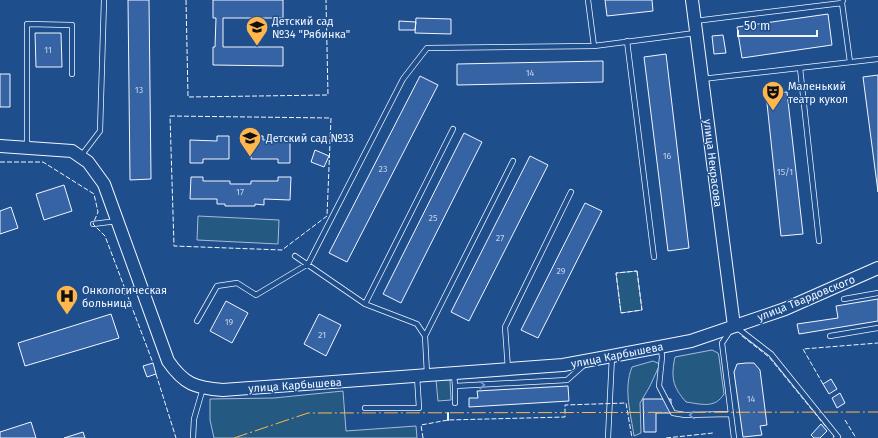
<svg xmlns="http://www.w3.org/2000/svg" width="878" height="438" font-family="'Fira Sans',sans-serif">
  <rect width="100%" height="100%" fill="#1f4e8c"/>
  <!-- green -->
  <path fill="#245a82" stroke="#a8bbd7" d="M198,216L279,220L278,244L197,240Z
    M637,271L642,310L621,313L616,273Z
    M712,350L718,353L719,357L724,394C715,409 701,404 686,402C672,386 671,377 675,357Z
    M653,361L660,364L650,386L640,403L641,433L634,436C631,414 623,389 632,367Z
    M436,380H450L451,400L438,401Z
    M343,391L346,431L416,426L417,438H214L210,420V399L274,398Z"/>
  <!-- building -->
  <path fill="#3563a3" stroke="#f2f6ff" d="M128,0H149L151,179L130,180Z
    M213,0H283V18H223V47H283V66L213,65V47H215L216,18H213Z
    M605,0H652L653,11L607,16Z
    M828,14L832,45L742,58L737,27Z
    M416,18L451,19V34L415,33Z
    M399,21L416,22L415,30H399Z
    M35,33H61L62,67H36Z
    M723,35L726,53L714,54L712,36Z
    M666,54L689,248L668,251L644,57Z
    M603,61V82L457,85V64Z
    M0,74H10V107H0Z
    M878,75V192L863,77Z
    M420,76L438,85L347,262L329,253Z
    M787,92L803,234L781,236L766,94Z
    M464,133L482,142L401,303L383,294Z
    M217,136H229V159H203V163H190V140L217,141Z
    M251,136H263V140L290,141V163H278V159H251Z
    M315,150L329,156L324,167L311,162Z
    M530,156L548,165L469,321L451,312Z
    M191,177H203V181H230V184H251V181H278V177H291L290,200L264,199V205L255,204V206H225V204H217V199H190Z
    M64,185L72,211L44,220L36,194Z
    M585,203L602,211L538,338L521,330Z
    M11,207L18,228L0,234V211Z
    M878,299V321L799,334L797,324L838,318L836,306Z
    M226,301L248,313L232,343L210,331Z
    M111,314L119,338L25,366L18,343Z
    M319,314L341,325L326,356L304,344Z
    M153,363L156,374L147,377L143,366Z
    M746,363H754L760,370L767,425L760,426L762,435L743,437L734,372L737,364Z
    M831,379L837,389L829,394L823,384Z
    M568,386L569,401L469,407V398H478L477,391Z
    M840,393L845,403L837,408L832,398Z
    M643,399H671V413H656V432H644Z
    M31,422L36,438H0V432Z
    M821,424L827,431L820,438H814L811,435Z
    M83,432L85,438H64Z"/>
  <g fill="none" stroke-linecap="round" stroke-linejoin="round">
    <!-- service casing -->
    <g stroke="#f2f6ff" stroke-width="6">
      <path id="service" d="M588,0L594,46L695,33
        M842,3L850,62
        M695,21L842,3L843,0
        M627,41L654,257
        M800,68L819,241
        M702,79L878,59
        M27,148V24L72,25V74
        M81,156L100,131L104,0
        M93,224L117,221
        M295,256L365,304L417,324L425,336
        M126,292L140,287
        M844,299L878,293
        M365,304L453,129
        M197,321L217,286L237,283L256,295L308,264L403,79L427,48L594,46
        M736,327L771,354L838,437L836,438
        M730,331L722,343L734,438
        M830,336L878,328
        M661,348L662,357L659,386L673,413L685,415L731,414
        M508,369L505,327L571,192
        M427,374L425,336L513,161
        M454,374L455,386L567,380L585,364
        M455,386V403
        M365,408H419L417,376
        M193,438L194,419L203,388
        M608,438L612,356"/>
    </g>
    <!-- tertiary casing -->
    <g stroke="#f2f6ff" stroke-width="14">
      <path id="tertiary" d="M692,0L734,326
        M0,146L72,151L88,162L104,184L168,361C184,384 195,388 223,390L563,365L612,356L691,341L785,309L878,268"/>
    </g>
    <!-- service -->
    <use href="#service" stroke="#1f4e8c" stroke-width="4.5"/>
    <!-- tertiary -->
    <use href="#tertiary" stroke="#1f4e8c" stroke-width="12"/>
    <!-- fence -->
    <path stroke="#f2f6ff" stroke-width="1" stroke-dasharray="5 2" stroke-linecap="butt" d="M186,0L188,97L328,95L326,0
      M170,116L331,118L327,216L282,250L174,246Z
      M0,162H43L94,194L98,212L93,224L105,236L153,363
      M637,271L642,310L621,313L616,273Z
      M742,336L769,357L827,428
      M156,374L176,438
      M823,384L803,349L878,343
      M845,420L856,438
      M423,438L421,425L448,420L565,417V405L626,403L632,438
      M666,438L713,433"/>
    <!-- wall -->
    <path stroke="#f2f6ff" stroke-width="2" d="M448,420V413"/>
    <!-- power -->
    <path stroke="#ffb74d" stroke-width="1" stroke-dasharray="14 3 2 3" stroke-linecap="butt" d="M234,438L308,413L878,412"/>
  </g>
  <!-- one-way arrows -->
  <defs><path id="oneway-chevron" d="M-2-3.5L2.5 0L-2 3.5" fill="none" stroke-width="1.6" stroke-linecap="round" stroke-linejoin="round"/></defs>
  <g stroke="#7e9ac0">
    <use href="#oneway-chevron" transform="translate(482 385) rotate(-3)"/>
    <use href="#oneway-chevron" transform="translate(692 415) rotate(179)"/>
  </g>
  <!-- icons -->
  <defs>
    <g id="school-pin" transform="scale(1.15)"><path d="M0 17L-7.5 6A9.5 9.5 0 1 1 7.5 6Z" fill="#ffb74d" stroke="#1f4e8c"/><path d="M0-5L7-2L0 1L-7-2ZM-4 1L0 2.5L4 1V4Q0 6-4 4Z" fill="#111"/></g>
    <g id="theatre-pin" transform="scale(1.15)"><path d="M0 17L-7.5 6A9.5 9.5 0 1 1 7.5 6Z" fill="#ffb74d" stroke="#1f4e8c"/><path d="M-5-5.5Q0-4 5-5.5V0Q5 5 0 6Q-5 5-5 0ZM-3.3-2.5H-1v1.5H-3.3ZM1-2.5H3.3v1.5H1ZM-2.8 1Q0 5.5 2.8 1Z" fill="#111"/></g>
    <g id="hospital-pin" transform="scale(1.15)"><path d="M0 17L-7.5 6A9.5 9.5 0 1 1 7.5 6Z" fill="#ffb74d" stroke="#1f4e8c"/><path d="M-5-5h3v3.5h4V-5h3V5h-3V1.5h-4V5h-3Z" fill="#111"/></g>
  </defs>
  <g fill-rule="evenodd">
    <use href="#school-pin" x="257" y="27"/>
    <use href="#theatre-pin" x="773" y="92"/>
    <use href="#school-pin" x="250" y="138"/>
    <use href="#hospital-pin" x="67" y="296"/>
  </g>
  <g text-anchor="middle" stroke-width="3" stroke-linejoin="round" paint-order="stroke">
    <!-- number labels -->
    <g font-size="9" fill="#c3d1e8">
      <text x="48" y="53">11</text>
      <text x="530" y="76">14</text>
      <text x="139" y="93">13</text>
      <text x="667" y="159">16</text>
      <text x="383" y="172">23</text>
      <text x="785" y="175">15/1</text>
      <text x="240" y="195">17</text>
      <text x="433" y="221">25</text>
      <text x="500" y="241">27</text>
      <text x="561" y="274">29</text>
      <text x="229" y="325">19</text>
      <text x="322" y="338">21</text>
      <text x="751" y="402">14</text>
    </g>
    <!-- poi labels -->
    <g font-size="11" fill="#f2f6ff" stroke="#1f4e8c" text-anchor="start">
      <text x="272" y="25">Детский сад<tspan x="272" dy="13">№34 "Рябинка"</tspan></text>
      <text x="788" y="90">Маленький<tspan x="788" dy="13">театр кукол</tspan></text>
      <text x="266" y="142">Детский сад №33</text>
      <text x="82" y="294">Онкологическая<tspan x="82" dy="13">больница</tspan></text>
    </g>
    <!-- street labels -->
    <g font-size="11" fill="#f2f6ff" stroke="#1f4e8c">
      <text transform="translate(713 163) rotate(83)" y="4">улица Некрасова</text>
      <text transform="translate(806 298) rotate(-22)" y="4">улица Твардовского</text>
      <text transform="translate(617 355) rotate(-11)" y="4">улица Карбышева</text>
      <text transform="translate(295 385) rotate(-4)" y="4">улица Карбышева</text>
    </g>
  </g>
  <!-- scale -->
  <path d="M738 30v6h79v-6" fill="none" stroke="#f2f6ff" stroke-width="2"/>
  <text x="744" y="30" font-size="12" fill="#f2f6ff" stroke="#1f4e8c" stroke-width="3" paint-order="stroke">50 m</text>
</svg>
